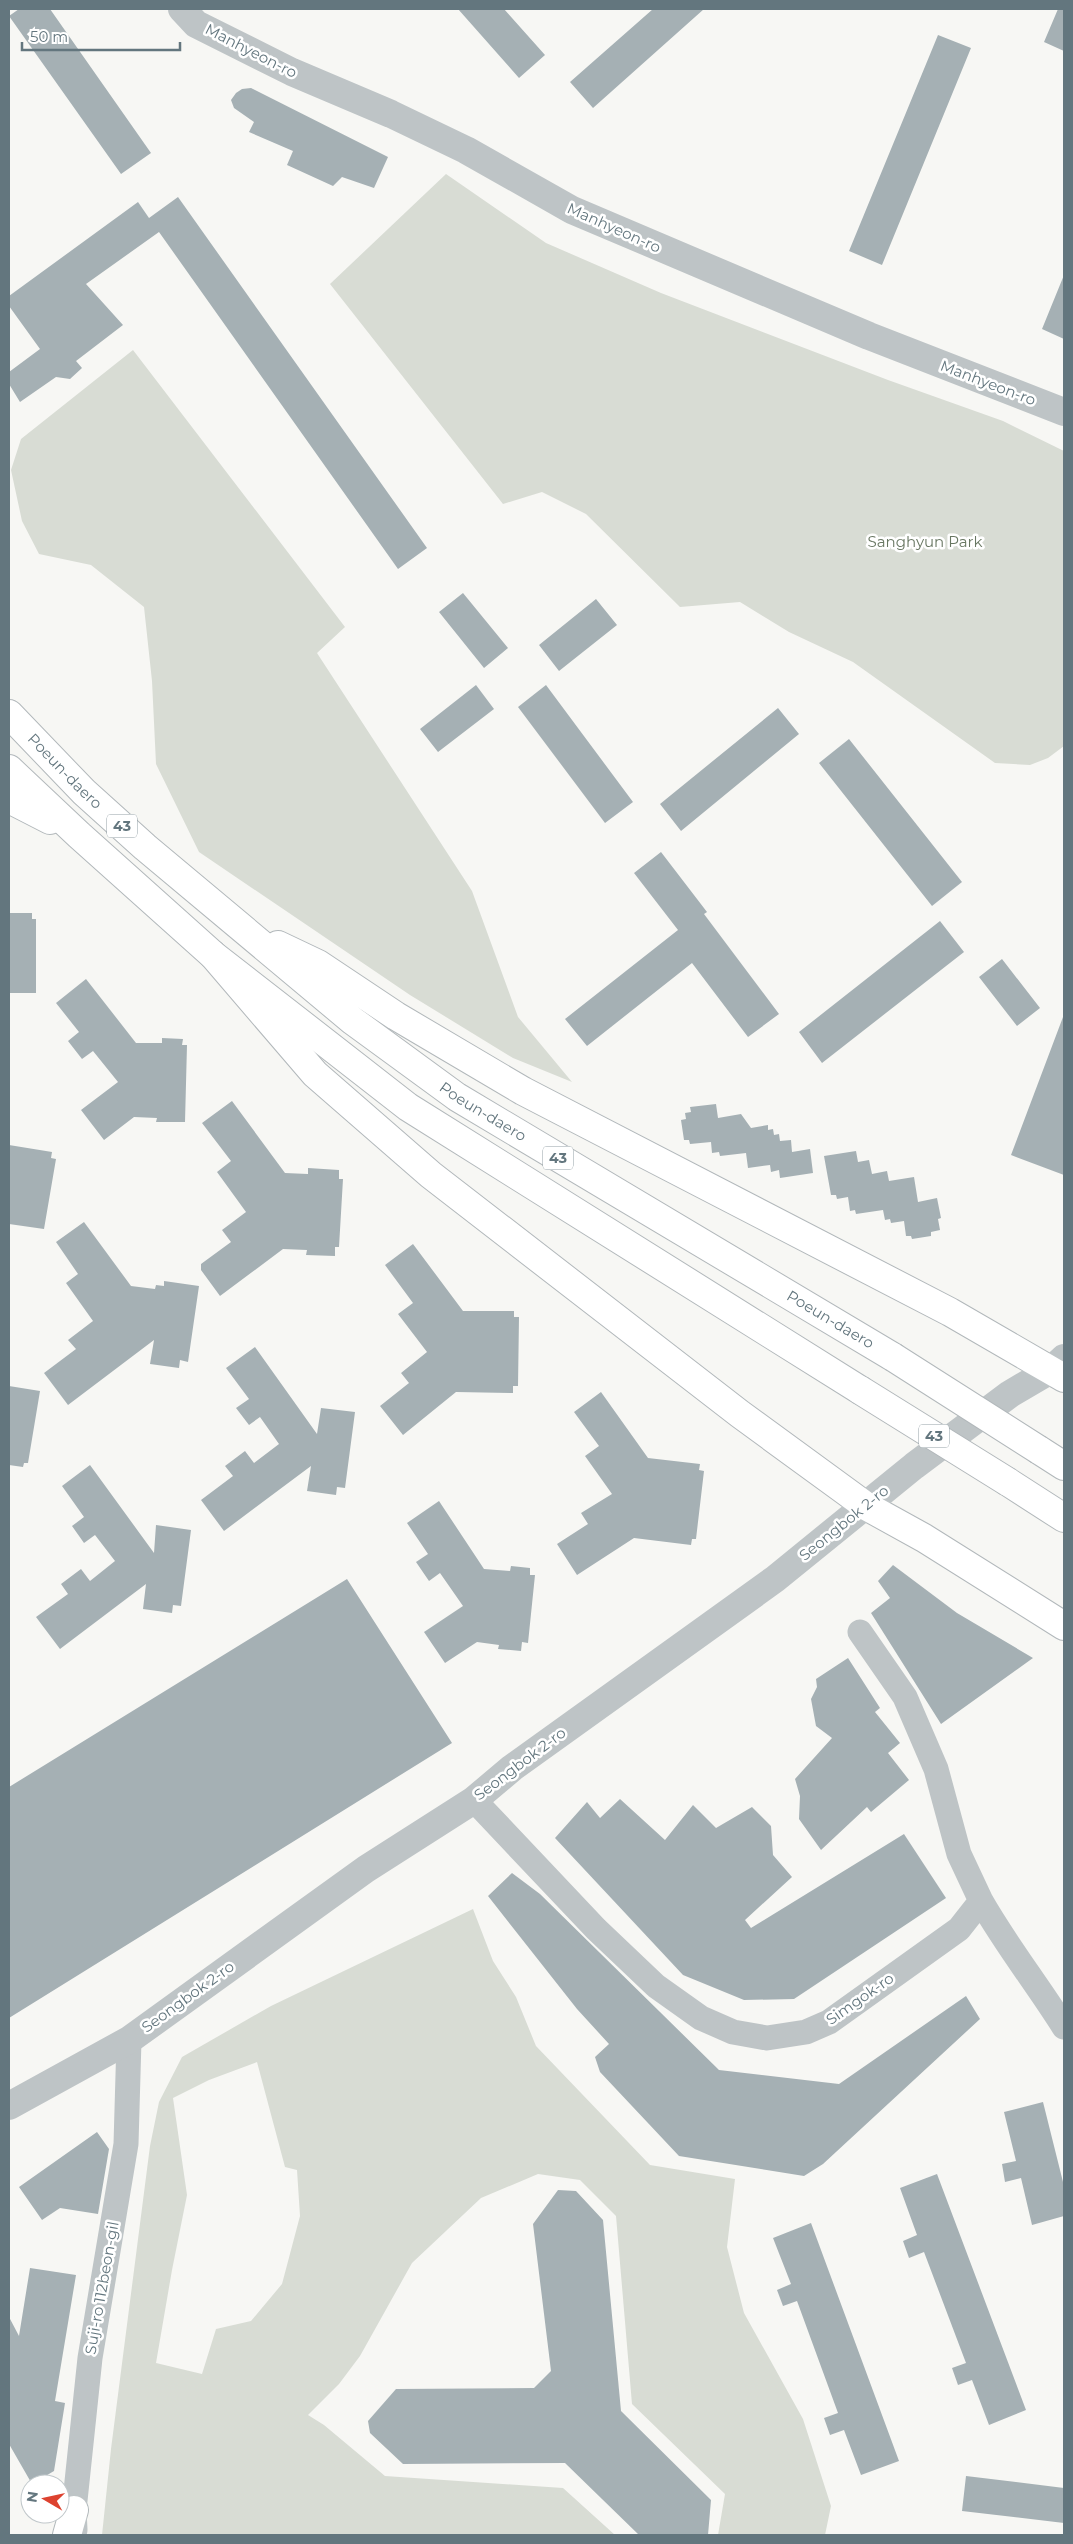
<svg xmlns="http://www.w3.org/2000/svg" width="1073" height="2544" font-family="Montserrat,sans-serif">
  <rect width="100%" height="100%" fill="#f7f7f4"/>
  <!-- green -->
  <path fill="#d8dcd4" fill-rule="evenodd" d="M446,174L546,243L661,293L888,380L1003,421L1064,451V746L1048,758L1030,765L995,763L853,662L789,632L740,602L680,607L586,514L542,492L503,504L330,284Z
    M133,350L345,627L317,653L472,891L518,1017L572,1082L513,1058L410,995L199,852L156,764L152,681L144,607L91,565L39,554L22,521L11,470L21,439Z
    M473,1909L493,1961L516,1997L536,2046L650,2165L735,2179L727,2247L744,2313L803,2419L831,2506L825,2535H718L725,2494L632,2404L616,2216L580,2180L538,2174L481,2198L412,2263L360,2356L339,2384L308,2415L324,2425L385,2476L563,2488L615,2535H102L111,2449L150,2146L159,2102L182,2057L271,2006ZM257,2062L285,2167L297,2170L300,2216L282,2284L251,2321L216,2329L202,2374L156,2363L172,2270L187,2195L173,2098L209,2080Z"/>
  <!-- building -->
  <path fill="#a5b0b4" d="M19,9H50L151,153L121,174L9,16Z
    M458,9H504L545,55L519,78Z
    M653,9H704L593,108L570,82Z
    M1058,9H1064V51L1044,42Z
    M938,35L971,48L882,265L849,251Z
    M251,88L388,157L374,188L342,177L333,186L287,165L293,151L249,132L254,122L234,108L231,100L236,93L242,89Z
    M178,197L427,548L398,569L159,232L86,284L123,325L76,361L82,368L70,379L56,377L20,402L9,384V372L40,349L9,306V296L138,202L149,218Z
    M1064,275V339L1042,329Z
    M463,593L508,648L484,668L439,612Z
    M596,599L617,625L559,671L539,645Z
    M476,685L494,709L438,752L420,729Z
    M546,685L633,802L605,823L518,707Z
    M778,708L799,734L681,831L660,804Z
    M849,739L962,882L932,906L819,763Z
    M661,852L707,912L704,914L779,1014L748,1037L692,963L587,1046L565,1019L678,930L634,873Z
    M9,913H32V919H36V993H9Z
    M940,921L964,952L822,1063L799,1032Z
    M1002,959L1040,1008L1017,1026L979,977Z
    M86,979L136,1043H162V1038L183,1039L182,1045H187L185,1122H156L157,1118L134,1117L104,1140L81,1110L118,1082L93,1051L82,1059L68,1041L79,1032L56,1003Z
    M1063,1017L1064,1018V1175L1011,1155Z
    M232,1101L285,1173L308,1174V1168L339,1170V1179H343L339,1247H335V1256L306,1255L307,1250L283,1249L220,1296L201,1270V1264L231,1242L222,1230L246,1212L217,1172L231,1161L202,1123Z
    M716,1104L718,1118L741,1114L751,1128L768,1125V1130L773,1129L774,1135L779,1134L780,1141L791,1140L792,1152L810,1149L813,1173L780,1178L779,1170L771,1172L770,1165L748,1168L746,1153L720,1156L719,1152L712,1153L711,1142L690,1144L689,1140H684L681,1120L686,1119L685,1113L691,1112L690,1107Z
    M9,1145L52,1152L51,1158L56,1159L44,1229L9,1224Z
    M856,1151L858,1162L869,1160L872,1174L887,1171L889,1181L914,1177L918,1202L937,1198L941,1218L938,1219L940,1230L931,1232V1236L912,1239L911,1236H906L904,1221L891,1223L890,1219L885,1220L883,1210L856,1214L855,1210L850,1211L848,1197L837,1199L836,1195H831L824,1156Z
    M84,1222L131,1286L155,1289L156,1285L164,1286V1281L199,1286L188,1362L180,1360L179,1368L150,1364L154,1340L68,1405L44,1373L76,1349L68,1340L93,1321L66,1283L78,1274L56,1242Z
    M413,1244L463,1311H514V1317H519L518,1386H513V1393L456,1392L403,1435L380,1406L409,1383L401,1373L427,1352L398,1314L413,1303L385,1265Z
    M255,1347L317,1434L321,1408L355,1412L345,1488L337,1487L336,1495L307,1491L311,1466L224,1531L201,1500L233,1476L225,1466L245,1451L254,1463L279,1444L260,1417L249,1425L236,1408L249,1399L226,1368Z
    M9,1386L40,1391L28,1463H24L23,1467L9,1465Z
    M601,1392L648,1458L700,1464L699,1470L704,1471L696,1539H692L691,1545L634,1538L577,1575L557,1544L588,1524L581,1513L612,1494L585,1456L599,1446L574,1412Z
    M90,1465L154,1553L156,1525L191,1530L181,1606L173,1605L172,1613L143,1609L146,1584L60,1649L36,1617L68,1594L61,1584L81,1569L90,1581L115,1561L95,1535L84,1543L72,1526L84,1517L62,1486Z
    M439,1501L484,1569L510,1571L511,1566L530,1568V1575H535L528,1643L522,1642L521,1651L498,1649L499,1645L477,1642L445,1663L424,1632L463,1606L440,1573L429,1581L416,1562L428,1554L407,1523Z
    M893,1565L957,1613L1033,1658L941,1724L871,1613L890,1598L878,1581Z
    M347,1579L452,1743L9,2018V1787Z
    M848,1658L880,1708L875,1712L900,1743L888,1753L909,1780L871,1812L867,1807L821,1850L799,1819L800,1796L795,1779L832,1738L816,1726L811,1699L817,1687L816,1679Z
    M620,1799L665,1840L693,1805L716,1828L752,1807L771,1826L773,1855L792,1877L745,1920L751,1928L904,1834L946,1898L794,1999L744,2000L683,1975L555,1838L587,1802L600,1818Z
    M512,1873L540,1894L719,2070L839,2084L966,1996L980,2019L823,2164L804,2176L679,2156L600,2072L595,2057L609,2044L577,2009L488,1896Z
    M1043,2102L1064,2186V2216L1032,2225L1021,2178L1005,2182L1002,2164L1016,2161L1004,2112Z
    M97,2132L109,2149L98,2214L60,2208L42,2220L19,2187Z
    M937,2174L1026,2410L989,2425L972,2380L958,2385L952,2368L966,2363L924,2252L909,2258L903,2241L917,2235L900,2188Z
    M558,2190L576,2191L603,2220L621,2411L711,2500L708,2535H639L565,2463L403,2464L370,2433L368,2421L396,2389L534,2388L551,2371L533,2224Z
    M811,2223L899,2461L861,2475L844,2430L830,2435L824,2418L838,2413L797,2301L783,2306L777,2290L791,2284L773,2238Z
    M30,2268L76,2275L55,2401L65,2403L54,2471L32,2484L9,2444V2317L19,2336Z
    M966,2476L1064,2488V2523L962,2511Z"/>
  <g fill="none" stroke-linecap="round" stroke-linejoin="round">
    <!-- secondary casing -->
    <g stroke="#b1b8bb" stroke-width="30">
      <path id="secondary" d="M67,2535L74,2510"/>
    </g>
    <!-- primary casing -->
    <g stroke="#b2b8bb" stroke-width="30">
      <g id="primary">
        <path id="s1" d="M9,714L84,792L145,847L353,1021L457,1097L893,1357"/>
        <path d="M9,769L79,835L213,955L408,1107L860,1390"/>
        <path d="M9,799L50,820"/>
        <path d="M278,945L318,964L396,1016L523,1091L950,1312L1064,1378"/>
        <path d="M213,955L315,1074L431,1175L740,1414L866,1506L924,1538L1064,1626"/>
        <path d="M1039,1450L1064,1466"/>
        <path d="M1008,1482L1064,1518"/>
      </g>
    </g>
    <!-- minor -->
    <path stroke="#bec4c6" stroke-width="25" d="M860,1632L905,1697L936,1769L959,1854L981,1901
      M474,1800L596,1929L656,1986L701,2018L733,2032L767,2038L806,2032L829,2022L959,1929L981,1901C1006,1945 1037,1984 1064,2027
      M75,2530L74,2510L90,2358L126,2144L129,2040"/>
    <!-- tertiary -->
    <path stroke="#bec4c6" stroke-width="28" d="M182,9L196,24L292,72L391,114L466,150L572,210L869,336L1064,412
      M9,2106L129,2040L366,1869L474,1800L512,1768L775,1579L914,1466L1010,1394L1051,1370L1064,1358"/>
    <!-- secondary -->
    <use href="#secondary" stroke="#fff" stroke-width="28"/>
    <!-- primary -->
    <use href="#primary" stroke="#fff" stroke-width="28"/>
    <!-- primary-bridge casing -->
    <g stroke="#b2b8bb" stroke-width="30" stroke-linecap="butt">
      <path id="primary-bridge" d="M893,1357L1039,1450
        M860,1390L1008,1482"/>
    </g>
    <!-- primary-bridge -->
    <use href="#primary-bridge" stroke="#fff" stroke-width="28"/>
  </g>
  <g text-anchor="middle" stroke-width="5" stroke-linejoin="round" paint-order="stroke">
    <!-- shield labels -->
    <g fill="#fff" stroke="#929fa5" stroke-width="1">
      <rect x="107" y="814.5" width="30" height="23" rx="4"/>
      <rect x="543" y="1146.5" width="30" height="23" rx="4"/>
      <rect x="919" y="1424.5" width="30" height="23" rx="4"/>
    </g>
    <g font-size="14" font-weight="bold" fill="#63767e">
      <text x="122" y="831">43</text>
      <text x="558" y="1163">43</text>
      <text x="934" y="1441">43</text>
    </g>
    <!-- street labels -->
    <g font-size="15" fill="#63767e" stroke="#fff">
      <text transform="translate(251 51) rotate(27)" y="5">Manhyeon-ro</text>
      <text transform="translate(614 228) rotate(24)" y="5">Manhyeon-ro</text>
      <text transform="translate(988 383) rotate(21)" y="5">Manhyeon-ro</text>
      <text dy="5" stroke="none"><textPath href="#s1" startOffset="80">Poeun-daero</textPath></text>
      <text dy="5" stroke="none"><textPath href="#s1" startOffset="620">Poeun-daero</textPath></text>
      <text dy="5" stroke="none"><textPath href="#s1" startOffset="1025">Poeun-daero</textPath></text>
      <text transform="translate(844 1523) rotate(-39)" y="5">Seongbok 2-ro</text>
      <text transform="translate(520 1764) rotate(-37)" y="5">Seongbok 2-ro</text>
      <text transform="translate(188 1997) rotate(-36)" y="5">Seongbok 2-ro</text>
      <text transform="translate(860 1999) rotate(-35)" y="5">Simgok-ro</text>
      <text transform="translate(102 2288) rotate(-80)" y="5">Suji-ro 112beon-gil</text>
    </g>
    <!-- park labels -->
    <g font-size="15" fill="#687762" stroke="#fff">
      <text x="925" y="547">Sanghyun Park</text>
    </g>
  </g>
  <!-- border -->
  <rect width="1073" height="2544" fill="none" stroke="#63767e" stroke-width="20"/>
  <!-- north arrow -->
  <g transform="translate(45 2499) rotate(279)"><circle r="24" fill="#ffffff" stroke="#c1c8cb"/>
  <path d="M0-4L9 19L0 12L-9 19Z" fill="#dd422f"/>
  <text y="-8" font-size="14" font-weight="bold" text-anchor="middle" fill="#63767e">N</text>
  </g>
  <!-- scale -->
  <path d="M22 42v8h158v-8" fill="none" stroke="#63767e" stroke-width="2.5"/>
  <text x="30" y="42" font-size="15" fill="#63767e" stroke="#ffffff" stroke-width="4" paint-order="stroke">50 m</text>
</svg>
